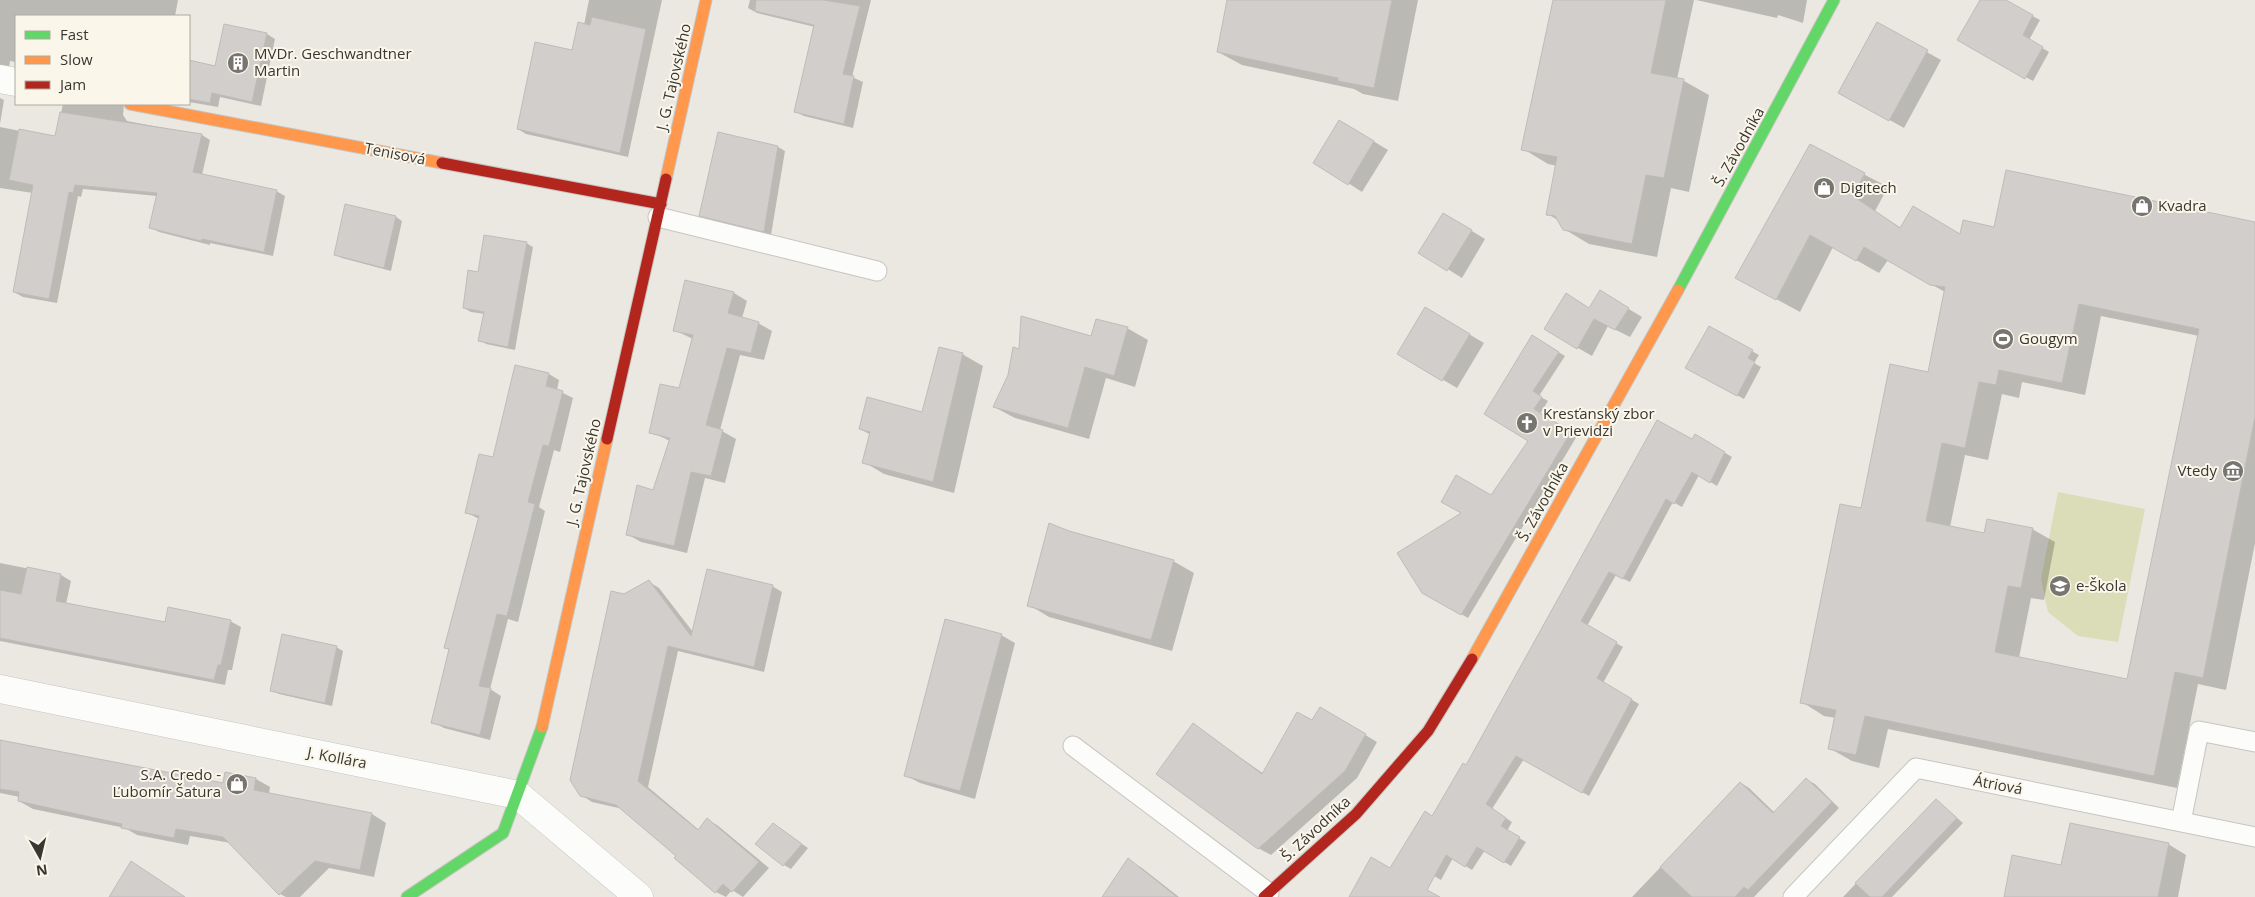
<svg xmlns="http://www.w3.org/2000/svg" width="2255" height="897" font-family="'Open Sans',sans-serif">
  <rect width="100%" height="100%" fill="#eae8e1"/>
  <!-- green -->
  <path fill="#dbddb8" d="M2058,492L2145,509L2118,642L2078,636L2048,612L2041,579Z"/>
  <!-- shadow -->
  <path fill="#0003" fill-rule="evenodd" d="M0,0H178L175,16H16V62L10,61L9,68L0,71Z
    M589,0H662L628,157L526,134L518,129L573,52L584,25Z
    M750,0H871L852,77L863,82L853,128L804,116L795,111L815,27L757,13L748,8Z
    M1228,0H1418L1398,101L1363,94L1354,89L1242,65L1218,52Z
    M1554,0H1694L1677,79L1684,81L1709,95L1689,192L1671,188L1657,257L1589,244L1564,229L1559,221L1548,214L1557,166L1548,164L1523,149Z
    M1696,0H1807L1803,23L1778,15L1777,18Z
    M1981,0H2003L2040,20L2029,40L2049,52L2033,81L1959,40Z
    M1877,24L1941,60L1904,128L1854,100Z
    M225,25L267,34L275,39L261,106L220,97L218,107L189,102V62L215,68Z
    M0,98L4,100L0,124Z
    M63,104H124L123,115L127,121L202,135L210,140L202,175L276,191L285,196L273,256L210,243V245L159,232L150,227L157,196L83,189L81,197L78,196L57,303L23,297L14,292L33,193L0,188V127L56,138Z
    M1340,121L1388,150L1362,192L1348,183Z
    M1810,146L1888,187L1875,211L1901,228L1961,236L1995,228L2255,224V543L2226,690L2198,684L2177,788L1888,729L1879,768L1852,761L1829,748L1836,718L1824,716L1802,702L1862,510L1929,373L1945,292L1888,260L1879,273L1833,247L1800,312L1760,290ZM2101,316L2199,336L2128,680L2019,658L2031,598L2044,600L2055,542L2032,529L1985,534L1950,527L1965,455L1988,460L2002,394L2019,398L2022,382L2085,395Z
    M778,147L785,151L771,235L707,219L701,215Z
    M396,217L402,221L391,271L342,258L335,254Z
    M1457,222L1485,239L1462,278L1420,252Z
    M526,243L533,247L515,350L486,344L480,340L485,314L471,312L464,308L479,273Z
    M734,293L747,301L742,318L758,323L772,331L764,360L740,355L720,430L736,439L725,483L705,478L687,553L641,542L627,534L654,491L670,441L651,432L680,389L693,339L674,330ZM664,435L676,440L664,437Z
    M1614,300L1642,317L1630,337L1608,326L1592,356L1545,329Z
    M1425,308L1484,343L1457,388L1399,354Z
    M1127,328L1148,340L1135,387L1106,378L1089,439L1015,418L994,407L1020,351L1092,337Z
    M1709,328L1759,355L1754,363L1761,367L1744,399L1687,368Z
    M1532,336L1565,356L1539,396L1548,401L1540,414L1577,436L1468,618L1423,592L1530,440Z
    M962,354L983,366L954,493L884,474L864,462L871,435L860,429L923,414Z
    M549,374L559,380L557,390L573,398L560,452L554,450L539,507L545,511L518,622L508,619L490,689L501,696L490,740L444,728L433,722L450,650L445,648L479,519L466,512L494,459Z
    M1695,435L1732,457L1717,486L1699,475L1682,507L1673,502L1630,582L1616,575L1587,626L1623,647L1603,683L1639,704L1589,796L1524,759L1492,809L1512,822L1507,831L1526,842L1511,866L1485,850L1472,870L1453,858L1441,880L1434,876L1404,848L1432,817Z
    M1068,533L1173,561L1194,573L1172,651L1049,617L1029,605Z
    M0,563L61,575L71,581L66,604L166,624L230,621L241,627L232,670H228L225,685L0,641Z
    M649,582L659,588L693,632L772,586L782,592L764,672L678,651L648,787L699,830L708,820L717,825L769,868L743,897L732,890L726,897L716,892L678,856L623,809L592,802L581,795L624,595Z
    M1001,635L1015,643L975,799L920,783L905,775Z
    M336,647L343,651L332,706L279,694L272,690Z
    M1320,708L1377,742L1357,778L1271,855L1258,848L1193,725L1264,774L1313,722Z
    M0,741L224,785L226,774L256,779L270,787L269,794L372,814L386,823L374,877L329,868L300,897H286L280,894L231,843L190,836L188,845L137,835L125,828L33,809L19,801L20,797L0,793Z
    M1807,780L1815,784L1839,808L1754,897H1632L1741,783L1749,788L1775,813Z
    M1936,800L1963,823L1892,897H1843Z
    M780,829L808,848L791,869L784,865Z
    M2168,844L2186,855L2178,897H2005L2062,867Z
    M1128,860L1142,868L1179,897H1103Z"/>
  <!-- building -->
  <path fill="#d1cecc" stroke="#bfbbba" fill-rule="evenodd" d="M756,0H823L860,6L843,74L854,76L844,124L794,112L814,25L755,11Z
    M1227,0H1392L1374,88L1338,81V78L1217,52Z
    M1553,0H1666L1651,73L1684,79L1664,178L1646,175L1632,244L1563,230L1555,216L1546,215L1557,157L1521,150Z
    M1980,0H2006L2033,15L2023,35L2043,47L2025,79L1957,40Z
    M592,17L646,29L620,153L517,129L535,42L572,50L578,22L590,25Z
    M1877,22L1928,50L1889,121L1838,93Z
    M224,24L267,33L252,102L212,93L210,103L189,99V60L215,66Z
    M60,112L202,134L193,172L277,190L264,252L202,239L201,241L149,228L157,193L75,185L73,193L69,192L49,299L13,292L33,185L9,180L19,129L55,136Z
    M1339,120L1374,141L1348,185L1313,163Z
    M718,132L778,146L764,232L699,216Z
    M1810,144L1865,173L1853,196L1900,228L1913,206L1960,234L1963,220L1994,227L2006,170L2255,222V417L2203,678L2175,672L2154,776L1865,716L1856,755L1828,749L1836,710L1800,703L1840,504L1861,508L1890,364L1928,372L1945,287L1930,285L1864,247L1856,261L1810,235L1776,300L1735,278ZM2079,304L2199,329L2127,679L1995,652L2008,586L2021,588L2033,528L1987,519L1984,533L1926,521L1942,443L1965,448L1979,382L1996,385L1999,370L2062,383Z
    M345,204L396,216L384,268L334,255Z
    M1443,213L1472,230L1447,271L1418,253Z
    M484,235L527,242L508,347L478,341L484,312L463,308L468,270L478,272Z
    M685,280L734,292L728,313L759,322L751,353L727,348L706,425L723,430L711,476L691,472L674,546L626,535L637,485L653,490L670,438L649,433L660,384L679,388L693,335L673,331Z
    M1600,290L1629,308L1615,330L1594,319L1577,349L1544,329L1566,293L1589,308Z
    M1425,307L1470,334L1442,381L1397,354Z
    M1021,316L1091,336L1096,319L1128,327L1114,376L1085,367L1068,428L993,407L1008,375L1013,347L1019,349Z
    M1709,326L1753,350L1748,358L1755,362L1737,396L1685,368Z
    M1532,335L1559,352L1533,391L1542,397L1534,409L1571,432L1461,615L1422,593L1397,553L1461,513L1441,502L1456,475L1491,495L1528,441L1484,414Z
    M939,347L963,353L933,482L862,463L870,432L859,429L867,397L922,412Z
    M515,365L549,373L546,386L563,391L549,446L543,445L528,502L535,504L507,616L497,614L479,686L491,688L480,735L431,723L449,649L444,648L479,516L465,513L479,454L493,457Z
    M1657,420L1692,439L1695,434L1725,452L1710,483L1692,472L1674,504L1666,499L1623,579L1609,572L1581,621L1617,642L1597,678L1632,699L1582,793L1516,756L1486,804L1506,818L1501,826L1520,837L1504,863L1477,847L1465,867L1446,855L1427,890L1440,897H1349L1371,857L1390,868L1425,811L1432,816L1463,763L1466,765Z
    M1049,523L1069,531L1174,560L1151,640L1027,606Z
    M27,567L61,574L56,601L165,622L168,607L231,620L221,665H218L214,680L0,638V590L21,594Z
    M707,569L773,585L754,667L668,646L638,781L698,830L707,818L759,862L732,892L723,884L715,893L674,858L676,856L616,805L580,796L570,780L611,591L624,594L649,580L691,636Z
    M945,619L1002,634L960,791L904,776Z
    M282,634L337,646L325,703L270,691Z
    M1320,707L1366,734L1345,771L1258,849L1156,774L1193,723L1262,774L1297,712L1312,720Z
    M0,740L223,783L225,772L256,778L254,790L372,813L360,870L315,861L279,895L223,837L176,829L174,838L121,828L122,824L18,801L19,792L0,789Z
    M1806,778L1832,802L1748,890L1744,887L1735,897H1692L1660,867L1740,782L1773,813Z
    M1936,799L1957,818L1882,897H1870L1855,883Z
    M773,823L802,844L783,866L755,844Z
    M2070,823L2169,843L2158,897H2004L2012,855L2061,865Z
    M1128,858L1177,897H1102Z
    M131,861L185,897H109Z"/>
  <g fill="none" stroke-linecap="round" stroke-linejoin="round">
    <!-- lane casing -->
    <g stroke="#c6c5c0" stroke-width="21">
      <path id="lane" d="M658,217L877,271
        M1073,746L1269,893
        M2181,822L2199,731L2255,742
        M1793,897L1916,768L2255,837"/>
    </g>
    <!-- street casing -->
    <g stroke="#c6c5c0" stroke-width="29">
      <path id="street" d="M0,79L16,82
        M0,689L518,795L639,897"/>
    </g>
    <!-- fast casing -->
    <g stroke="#c6c5c0" stroke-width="13">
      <path id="fast" d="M1678,290L1834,0
        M407,897L503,833L542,727"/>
    </g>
    <!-- slow casing -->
    <g stroke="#c6c5c0" stroke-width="13">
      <path id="slow" d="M130,104L442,163
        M666,179L706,0
        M1472,659L1678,290
        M542,727L607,439"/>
    </g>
    <!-- jam casing -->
    <g stroke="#c6c5c0" stroke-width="13">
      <path id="jam" d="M442,163L661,204
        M607,439L666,179
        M1264,897L1356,814L1428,731L1472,659"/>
    </g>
    <!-- lane -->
    <use href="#lane" stroke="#fcfcfa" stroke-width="19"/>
    <!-- street -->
    <use href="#street" stroke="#fcfcfa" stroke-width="28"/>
    <!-- fast -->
    <use href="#fast" stroke="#63d668" stroke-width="11"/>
    <!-- slow -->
    <use href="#slow" stroke="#ff974d" stroke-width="11"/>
    <!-- jam -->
    <use href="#jam" stroke="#b3261e" stroke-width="11"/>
  </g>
  <!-- icons -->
  <defs>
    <g id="building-disc" transform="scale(1.125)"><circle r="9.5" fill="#77756f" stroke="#fbf6ea"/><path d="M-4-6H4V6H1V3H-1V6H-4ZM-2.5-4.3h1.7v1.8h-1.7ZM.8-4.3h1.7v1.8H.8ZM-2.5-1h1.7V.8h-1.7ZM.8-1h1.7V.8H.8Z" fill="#fff"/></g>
    <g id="shop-disc" transform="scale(1.125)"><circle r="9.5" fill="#77756f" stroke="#fbf6ea"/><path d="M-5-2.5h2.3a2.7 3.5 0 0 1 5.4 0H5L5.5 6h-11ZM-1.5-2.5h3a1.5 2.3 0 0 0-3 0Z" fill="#fff"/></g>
    <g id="stadium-disc" transform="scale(1.125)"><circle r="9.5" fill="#77756f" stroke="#fbf6ea"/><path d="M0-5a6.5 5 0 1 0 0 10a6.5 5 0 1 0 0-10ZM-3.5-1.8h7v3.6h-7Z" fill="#fff"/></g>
    <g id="church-disc" transform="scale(1.125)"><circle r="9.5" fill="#77756f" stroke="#fbf6ea"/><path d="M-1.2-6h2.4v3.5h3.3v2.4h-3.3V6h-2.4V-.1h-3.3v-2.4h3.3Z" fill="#fff"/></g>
    <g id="museum-disc" transform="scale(1.125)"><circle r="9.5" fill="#77756f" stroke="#fbf6ea"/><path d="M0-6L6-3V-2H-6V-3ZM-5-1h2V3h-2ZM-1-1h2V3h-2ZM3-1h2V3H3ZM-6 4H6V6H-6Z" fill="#fff"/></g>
    <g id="school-disc" transform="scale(1.125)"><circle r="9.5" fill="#77756f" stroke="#fbf6ea"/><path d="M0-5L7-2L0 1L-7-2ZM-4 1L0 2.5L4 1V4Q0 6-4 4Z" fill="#fff"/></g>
  </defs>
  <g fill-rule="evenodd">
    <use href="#building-disc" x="238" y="63"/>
    <use href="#shop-disc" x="1824" y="188"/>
    <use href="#shop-disc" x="2142" y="206"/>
    <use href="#stadium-disc" x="2003" y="339"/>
    <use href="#church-disc" x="1527" y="423"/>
    <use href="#museum-disc" x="2233" y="471"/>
    <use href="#school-disc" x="2060" y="586"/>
    <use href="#shop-disc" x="237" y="784"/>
  </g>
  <g text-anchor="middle" stroke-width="4" stroke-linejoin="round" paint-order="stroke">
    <!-- poi labels -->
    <g font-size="15" fill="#393732" stroke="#fbf6ea" text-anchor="start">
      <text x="254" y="59">MVDr. Geschwandtner<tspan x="254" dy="17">Martin</tspan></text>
      <text x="1840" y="193">Digitech</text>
      <text x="2158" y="211">Kvadra</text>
      <text x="2019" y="344">Gougym</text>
      <text x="1543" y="419">Kresťanský zbor<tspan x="1543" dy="17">v Prievidzi</tspan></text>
      <text x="2217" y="476" text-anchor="end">Vtedy</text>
      <text x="2076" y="591">e-Škola</text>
      <text x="221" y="780" text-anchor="end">S.A. Credo -<tspan x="221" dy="17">Ľubomír Šatura</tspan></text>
    </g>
    <!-- street labels -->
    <g font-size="15" fill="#393732" stroke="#fbf6ea">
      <text transform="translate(674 77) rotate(-77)" y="5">J. G. Tajovského</text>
      <text transform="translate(1739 147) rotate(-61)" y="5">Š. Závodníka</text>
      <text transform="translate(395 154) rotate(11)" y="5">Tenisová</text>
      <text transform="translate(584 472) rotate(-77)" y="5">J. G. Tajovského</text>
      <text transform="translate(1543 502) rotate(-61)" y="5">Š. Závodníka</text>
      <text transform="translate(337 758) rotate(11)" y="5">J. Kollára</text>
      <text transform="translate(1998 785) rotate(11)" y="5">Átriová</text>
      <text transform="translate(1316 829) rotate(-43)" y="5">Š. Závodníka</text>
    </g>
  </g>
  <!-- legend -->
  <rect x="15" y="15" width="175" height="90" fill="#fbf6ea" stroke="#adaaa0"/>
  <rect x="25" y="31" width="25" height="8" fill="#63d668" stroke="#adaaa0"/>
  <text x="60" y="40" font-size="15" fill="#393732">Fast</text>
  <rect x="25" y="56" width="25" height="8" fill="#ff974d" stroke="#adaaa0"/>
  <text x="60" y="65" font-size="15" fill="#393732">Slow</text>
  <rect x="25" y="81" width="25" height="8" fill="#b3261e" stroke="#adaaa0"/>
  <text x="60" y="90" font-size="15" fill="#393732">Jam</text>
  <!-- north arrow -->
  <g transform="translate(40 857) rotate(172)" stroke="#fbf6ea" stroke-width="4" paint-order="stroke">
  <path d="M0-4L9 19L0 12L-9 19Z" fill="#393732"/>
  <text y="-8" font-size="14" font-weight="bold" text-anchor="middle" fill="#393732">N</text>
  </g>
</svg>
